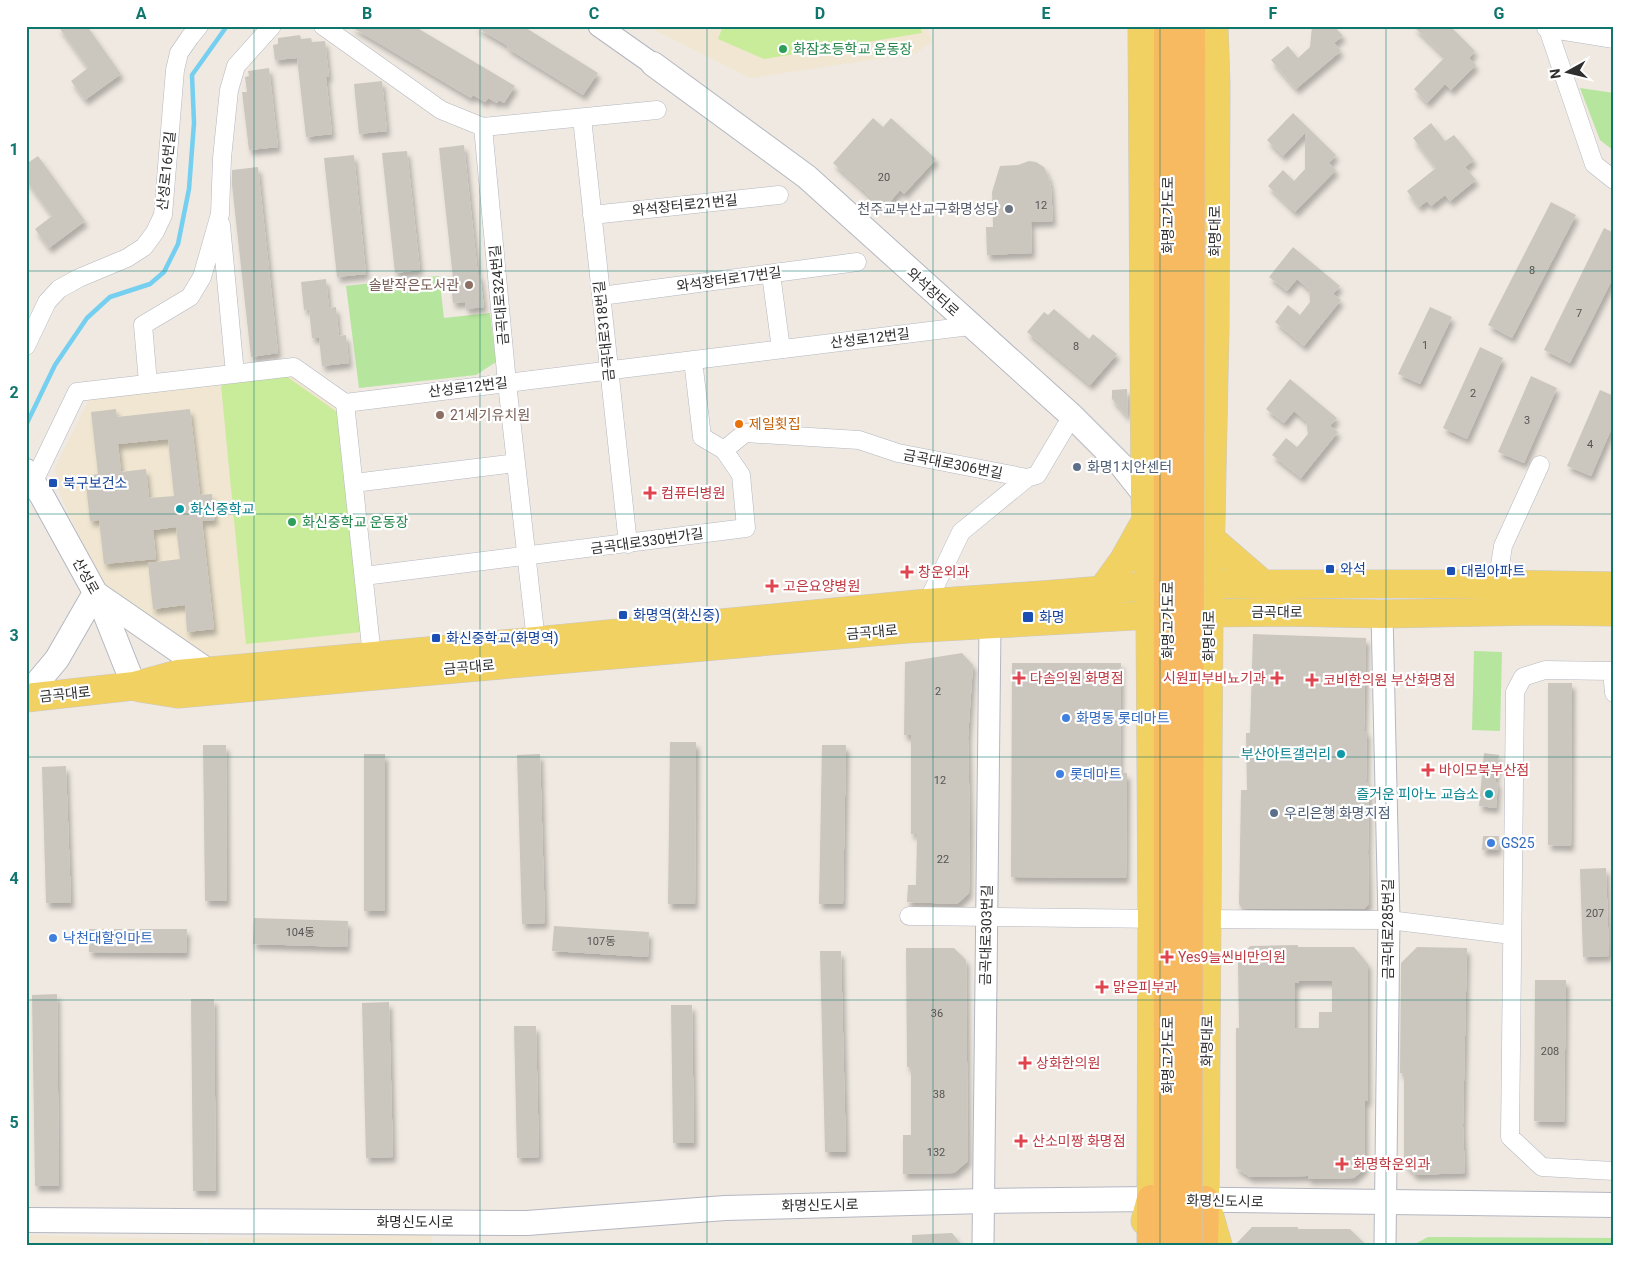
<svg xmlns="http://www.w3.org/2000/svg" width="1640" height="1271" font-family="Roboto,'Noto Sans KR',sans-serif">
  <defs>
    <filter id="shadow"><feDropShadow dx="3" dy="5.5" stdDeviation="2.5" flood-color="#0004"/></filter>
  </defs>
  <rect width="100%" height="100%" fill="#efe9e1"/>
  <!-- education -->
  <path fill="#f0e6d1" d="M647,26H927L932,41L916,53L750,78Z
    M291,372L340,405L363,651L216,662L101,585L60,494L55,468L90,398Z
    M432,1234V1245H208V1239Z
    M26,1235L204,1240V1245H26Z"/>
  <!-- green -->
  <path fill="#b6e59e" d="M1580,88L1614,93V151L1600,140Z
    M439,276L444,318L490,313L496,362L476,375L359,388L346,286Z
    M1474,651L1502,652L1500,731L1472,730Z
    M1428,1237L1614,1238V1245H1413Z"/>
  <!-- pitch -->
  <path fill="#c9ec9a" d="M723,26H920L922,33L764,59L718,39Z
    M286,376L337,412L362,632L246,644L221,385Z"/>
  <g fill="none" stroke-linecap="round" stroke-linejoin="round">
    <!-- stream -->
    <path stroke="#75cff0" stroke-width="4.5" d="M26,425L55,365L87,318L110,297L150,284L164,272L178,244L189,189L194,123L192,75L227,26"/>
  </g>
  <!-- building -->
  <path fill="#cbc7bf" fill-rule="evenodd" filter="url(#shadow)" d="M58,26H87L121,74L85,100L71,81L88,68Z
    M350,26H414L515,86L504,103L499,100L497,103L488,98L485,102L473,95L471,98Z
    M474,26H523L598,73L583,95L507,48L508,46Z
    M1312,26H1334L1343,36L1334,43L1341,51L1296,89L1271,60L1288,46L1298,58L1310,47Z
    M1413,26H1450L1475,51L1469,58L1476,65L1451,90L1445,84L1427,103L1414,89L1445,57Z
    M300,35L301,39L311,38L312,42L325,41L329,77H326L332,134L306,137L297,58L275,60L273,45L278,44V38Z
    M269,68L278,147L249,150L242,92H247L245,77L249,76L248,71Z
    M382,81L387,131L359,134L354,84Z
    M1293,113L1336,155L1329,163L1336,170L1295,212L1268,186L1283,170L1294,181L1305,169V133L1283,156L1267,140Z
    M873,118L883,127L891,118L936,159L904,194L900,190L884,209L833,163Z
    M1431,123L1445,141L1454,135L1474,160L1465,167L1476,180L1450,201L1445,195L1431,206L1427,201L1419,207L1407,191L1436,168L1413,138Z
    M464,145L478,275H480L484,307L466,309L465,302L453,303L450,278H453L439,148Z
    M407,151L420,270L395,273L382,153Z
    M354,155L366,274L337,277L324,158Z
    M38,156L85,221L49,248L35,229L52,216L26,180V164Z
    M1029,161L1036,162L1044,167L1049,178L1051,188L1053,221L1031,222L1032,253L987,255L986,227H993L992,192L1000,166L1018,165Z
    M258,167L278,353L251,357L232,185V170Z
    M1551,202L1576,215L1512,338L1488,325Z
    M1604,228L1614,233V276L1570,363L1544,350Z
    M1293,247L1340,286L1333,294L1341,300L1304,346L1275,322L1288,305L1300,315L1310,302L1309,289L1297,279L1287,291L1269,277Z
    M326,279L329,308L336,307L339,336L346,335L349,363L322,366L319,338H312L309,309L304,310L301,282Z
    M1430,307L1452,317L1420,384L1398,374Z
    M1054,309L1089,339L1093,334L1117,354L1090,385L1027,332L1044,312L1048,315Z
    M1480,347L1503,358L1467,439L1443,428Z
    M1531,376L1557,388L1524,463L1498,452Z
    M1290,379L1337,418L1330,426L1338,432L1301,478L1272,455L1286,438L1297,447L1308,434L1306,421L1294,411L1284,423L1266,409Z
    M1127,389L1128,417L1112,399V390Z
    M1600,390L1614,396V423L1591,476L1567,466Z
    M116,409L117,417L190,409L200,495L212,494L215,520L202,521L214,629L187,632L185,605L153,609L148,563L180,559L176,527L153,530L156,559L104,564L99,520L90,521L85,476L98,474L91,412ZM168,439L174,496L149,498L146,469L121,472L118,444Z
    M1253,634L1366,638L1364,731H1367L1366,782H1369L1368,853L1369,904L1364,909H1242L1239,904L1241,790H1247L1246,733H1250Z
    M962,653L973,665L968,738L970,826L969,893L957,904L907,902L908,885H916L917,834H911V735H904L905,662Z
    M1012,663H1121L1120,773H1127L1126,878L1011,877Z
    M1548,683H1572L1571,846L1548,845Z
    M670,742H696L695,904H668Z
    M203,745H226L227,901H205Z
    M822,745H846L843,904H819Z
    M1484,753L1499,755L1495,782H1498L1496,808L1479,806Z
    M364,754H385V911H364Z
    M540,754L545,923L522,924L517,755Z
    M66,766L71,903H46L42,767Z
    M1483,836H1499L1498,850H1482Z
    M1606,868L1609,956L1583,957L1580,869Z
    M254,918L348,921L347,947L253,944Z
    M554,926L649,932L648,957L552,951Z
    M89,929H187L186,953L89,952Z
    M1298,945V947H1354L1368,964V1101H1365V1168L1354,1178L1308,1179V1176L1250,1177L1236,1168V1028H1239L1238,962L1250,946ZM1299,981H1332V1012H1319V1028H1295V983H1299Z
    M1417,947L1467,948L1463,1126L1465,1173L1415,1175L1404,1163V1073H1400L1401,963Z
    M906,948H954L966,960L968,1161L954,1173L903,1174V1135H911V1067H907Z
    M820,951H841L846,1152H825Z
    M1535,980H1566L1564,1122L1534,1121Z
    M57,994L59,1186H35L32,995Z
    M191,999H214L216,1191H193Z
    M389,1002L393,1157L366,1158L362,1003Z
    M671,1005H692L694,1143H673Z
    M514,1026H536L539,1157L517,1158Z
    M1252,1227H1298V1229H1350L1366,1245H1235Z
    M952,1233L962,1245H912V1235Z"/>
  <g fill="none" stroke-linecap="round" stroke-linejoin="round">
    <!-- minor casing -->
    <g stroke="#b4b7c1" stroke-width="19">
      <path id="minor" d="M323,26L441,110L483,127L657,110
        M1547,26L1594,164L1614,180
        M1546,28L1614,39
        M582,118L628,544
        M483,127L507,383L536,641
        M592,215L779,195
        M221,225L235,374
        M771,274L781,349
        M601,296L857,262
        M26,346L47,302L59,289L79,278L127,258L144,247L155,232L163,215L175,70L179,53L190,37L199,26
        M148,383L143,325L190,297L202,277L220,214L222,158L229,90L236,66L272,26
        M345,403L372,656
        M724,450L745,433L859,440L898,453L1027,478L961,532L927,603
        M1027,478L1037,475L1072,416
        M33,483L77,392L294,367L345,403L970,326
        M354,483L516,463
        M364,576L746,528L741,475L724,450L702,437L693,360
        M1497,584L1503,546L1540,465
        M1614,693L1612,671L1545,670L1523,677L1515,692L1510,1137L1542,1167L1614,1171
        M909,916L1163,919
        M1196,919L1389,920L1512,935"/>
    </g>
    <!-- tertiary casing -->
    <g stroke="#b4b7c1" stroke-width="23">
      <path id="tertiary" d="M599,26L653,64
        M1382,614L1389,920L1385,1245
        M983,1245L990,625"/>
    </g>
    <!-- secondary casing -->
    <g stroke="#b4b7c1" stroke-width="26">
      <path id="secondary" d="M653,64L807,177L1072,416L1122,466L1145,495L1150,503
        M26,471L42,496L101,603L134,686
        M26,696L57,659L95,593L208,671
        M26,1220L527,1223L725,1208L984,1201L1151,1199L1614,1205"/>
    </g>
    <!-- primary casing -->
    <g stroke="#c9c9c9" stroke-width="29">
      <path id="primary" d="M1142,26L1145,495L1150,615L1152,919L1151,1199L1145,1221
        M1214,26L1216,85L1215,329L1209,613L1205,1200L1218,1245
        M1210,538L1263,584
        M1102,590L1123,561L1146,520
        M140,688L178,694L375,676L907,629L1150,615L1209,613L1281,612L1382,614L1538,611L1614,612
        M26,698L134,686L178,674L536,641L927,603L1055,594L1149,586L1194,584H1497L1614,586"/>
    </g>
    <!-- trunk casing -->
    <g stroke="#c9c9c9" stroke-width="29">
      <path id="trunk" d="M1168,26V53
        M1191,49V26
        M1151,1199V1245
        M1204,1245L1205,1200"/>
    </g>
    <!-- minor -->
    <use href="#minor" stroke="#fff" stroke-width="18"/>
    <!-- tertiary -->
    <use href="#tertiary" stroke="#fff" stroke-width="21"/>
    <!-- secondary -->
    <use href="#secondary" stroke="#fff" stroke-width="24"/>
    <!-- primary -->
    <use href="#primary" stroke="#f2d163" stroke-width="28"/>
    <!-- trunk -->
    <use href="#trunk" stroke="#f8ba60" stroke-width="28"/>
    <!-- trunk-bridge casing -->
    <g stroke="#c9c9c9" stroke-width="29" stroke-linecap="butt">
      <path id="trunk-bridge" d="M1168,1245V53
        M1188,1245L1191,49"/>
    </g>
    <!-- trunk-bridge -->
    <use href="#trunk-bridge" stroke="#f8ba60" stroke-width="28"/>
  </g>
  <!-- grid -->
  <path fill="none" stroke="#0f766e" stroke-width="1" stroke-opacity="0.55" d="M254,26V1245M480,26V1245M707,26V1245M933,26V1245M1160,26V1245M1386,26V1245M26,271H1614M26,514H1614M26,757H1614M26,1000H1614"/>
  <!-- markers -->
  <g fill="#2e9e5b" stroke="#fff" stroke-width="2">
    <circle cx="783" cy="49" r="5"/>
    <circle cx="292" cy="522" r="5"/>
  </g>
  <circle fill="#6b7280" stroke="#fff" stroke-width="2" cx="1009" cy="209" r="5"/>
  <g fill="#8d6e63" stroke="#fff" stroke-width="2">
    <circle cx="469" cy="285" r="5"/>
    <circle cx="440" cy="415" r="5"/>
  </g>
  <circle fill="#e8710a" stroke="#fff" stroke-width="2" cx="739" cy="424" r="5"/>
  <g fill="#5c6f8a" stroke="#fff" stroke-width="2">
    <circle cx="1077" cy="467" r="5"/>
    <circle cx="1274" cy="813" r="5"/>
  </g>
  <g fill="#1a4fb4" stroke="#fff" stroke-width="2">
    <rect x="48" y="478" width="10" height="10" rx="2.5"/>
    <rect x="1325" y="564" width="10" height="10" rx="2.5"/>
    <rect x="1446" y="566" width="10" height="10" rx="2.5"/>
    <rect x="618" y="610" width="10" height="10" rx="2.5"/>
    <rect x="1022" y="611" width="12" height="12" rx="2.5"/>
    <rect x="431" y="633" width="10" height="10" rx="2.5"/>
  </g>
  <g fill="#e0444e" stroke="#fff" stroke-width="2">
    <path d="M647.5 485.5h5v5h5v5h-5v5h-5v-5h-5v-5h5z"/>
    <path d="M904.5 564.5h5v5h5v5h-5v5h-5v-5h-5v-5h5z"/>
    <path d="M769.5 578.5h5v5h5v5h-5v5h-5v-5h-5v-5h5z"/>
    <path d="M1016.5 670.5h5v5h5v5h-5v5h-5v-5h-5v-5h5z"/>
    <path d="M1274.5 670.5h5v5h5v5h-5v5h-5v-5h-5v-5h5z"/>
    <path d="M1309.5 672.5h5v5h5v5h-5v5h-5v-5h-5v-5h5z"/>
    <path d="M1425.5 762.5h5v5h5v5h-5v5h-5v-5h-5v-5h5z"/>
    <path d="M1164.5 949.5h5v5h5v5h-5v5h-5v-5h-5v-5h5z"/>
    <path d="M1099.5 979.5h5v5h5v5h-5v5h-5v-5h-5v-5h5z"/>
    <path d="M1022.5 1055.5h5v5h5v5h-5v5h-5v-5h-5v-5h5z"/>
    <path d="M1018.5 1133.5h5v5h5v5h-5v5h-5v-5h-5v-5h5z"/>
    <path d="M1339.5 1156.5h5v5h5v5h-5v5h-5v-5h-5v-5h5z"/>
  </g>
  <g fill="#0f9aa8" stroke="#fff" stroke-width="2">
    <circle cx="180" cy="509" r="5"/>
    <circle cx="1341" cy="754" r="5"/>
    <circle cx="1489" cy="794" r="5"/>
  </g>
  <g fill="#3f7fe0" stroke="#fff" stroke-width="2">
    <circle cx="1066" cy="718" r="5"/>
    <circle cx="1060" cy="774" r="5"/>
    <circle cx="1491" cy="843" r="5"/>
    <circle cx="53" cy="938" r="5"/>
  </g>
  <g text-anchor="middle" stroke-width="4.5" stroke-linejoin="round" paint-order="stroke">
    <!-- number labels -->
    <g font-size="11" fill="#555452">
      <text x="884" y="181">20</text>
      <text x="1041" y="209">12</text>
      <text x="1532" y="274">8</text>
      <text x="1579" y="317">7</text>
      <text x="1425" y="349">1</text>
      <text x="1076" y="350">8</text>
      <text x="1473" y="397">2</text>
      <text x="1527" y="424">3</text>
      <text x="1590" y="448">4</text>
      <text x="938" y="695">2</text>
      <text x="940" y="784">12</text>
      <text x="943" y="863">22</text>
      <text x="1595" y="917">207</text>
      <text x="300" y="936">104동</text>
      <text x="601" y="945">107동</text>
      <text x="937" y="1017">36</text>
      <text x="1550" y="1055">208</text>
      <text x="939" y="1098">38</text>
      <text x="936" y="1156">132</text>
    </g>
    <!-- leisure labels -->
    <g font-size="14" fill="#27864d" stroke="#fff" text-anchor="start">
      <text x="793" y="54">화잠초등학교 운동장</text>
      <text x="302" y="527">화신중학교 운동장</text>
    </g>
    <!-- street labels -->
    <g font-size="14" fill="#2e2e2e" stroke="#fff">
      <text transform="translate(166 171) rotate(-84)" y="5">산성로16번길</text>
      <text transform="translate(685 205) rotate(-6)" y="5">와석장터로21번길</text>
      <text transform="translate(1168 215) rotate(-90)" y="5">화명고가도로</text>
      <text transform="translate(1215 231) rotate(-90)" y="5">화명대로</text>
      <text transform="translate(729 279) rotate(-8)" y="5">와석장터로17번길</text>
      <text transform="translate(933 292) rotate(42)" y="5">와석장터로</text>
      <text transform="translate(499 295) rotate(-95)" y="5">금곡대로324번길</text>
      <text transform="translate(604 331) rotate(-96)" y="5">금곡대로318번길</text>
      <text transform="translate(870 338) rotate(-7)" y="5">산성로12번길</text>
      <text transform="translate(468 387) rotate(-7)" y="5">산성로12번길</text>
      <text transform="translate(953 464) rotate(11)" y="5">금곡대로306번길</text>
      <text transform="translate(647 541) rotate(-8)" y="5">금곡대로330번가길</text>
      <text transform="translate(86 576) rotate(61)" y="5">산성로</text>
      <text x="1277" y="617">금곡대로</text>
      <text transform="translate(1168 620) rotate(-90)" y="5">화명고가도로</text>
      <text transform="translate(872 632) rotate(-5)" y="5">금곡대로</text>
      <text transform="translate(1209 636) rotate(-90)" y="5">화명대로</text>
      <text transform="translate(469 667) rotate(-5)" y="5">금곡대로</text>
      <text transform="translate(65 694) rotate(-6)" y="5">금곡대로</text>
      <text transform="translate(1388 929) rotate(-90)" y="5">금곡대로285번길</text>
      <text transform="translate(986 935) rotate(-89)" y="5">금곡대로303번길</text>
      <text transform="translate(1207 1041) rotate(-89)" y="5">화명대로</text>
      <text transform="translate(1168 1055) rotate(-90)" y="5">화명고가도로</text>
      <text transform="translate(1225 1201) rotate(1)" y="5">화명신도시로</text>
      <text transform="translate(820 1205) rotate(-1)" y="5">화명신도시로</text>
      <text x="415" y="1227">화명신도시로</text>
    </g>
    <!-- worship labels -->
    <g font-size="14" fill="#5b616d" stroke="#fff" text-anchor="end">
      <text x="999" y="214">천주교부산교구화명성당</text>
    </g>
    <!-- education labels -->
    <g font-size="14" fill="#785e54" stroke="#fff" text-anchor="end">
      <text x="459" y="290">솔밭작은도서관</text>
      <text x="450" y="420" text-anchor="start">21세기유치원</text>
    </g>
    <!-- food labels -->
    <g font-size="14" fill="#c56008" stroke="#fff" text-anchor="start">
      <text x="749" y="429">제일횟집</text>
    </g>
    <!-- service labels -->
    <g font-size="14" fill="#4e5e75" stroke="#fff" text-anchor="start">
      <text x="1087" y="472">화명1치안센터</text>
      <text x="1284" y="818">우리은행 화명지점</text>
    </g>
    <!-- transit labels -->
    <g font-size="14" fill="#164399" stroke="#fff" text-anchor="start">
      <text x="63" y="488">북구보건소</text>
      <text x="1340" y="574">와석</text>
      <text x="1461" y="576">대림아파트</text>
      <text x="633" y="620">화명역(화신중)</text>
      <text x="1039" y="622">화명</text>
      <text x="446" y="643">화신중학교(화명역)</text>
    </g>
    <!-- health labels -->
    <g font-size="14" fill="#be3a42" stroke="#fff" text-anchor="start">
      <text x="661" y="498">컴퓨터병원</text>
      <text x="918" y="577">창운외과</text>
      <text x="783" y="591">고은요양병원</text>
      <text x="1030" y="683">다솜의원 화명점</text>
      <text x="1266" y="683" text-anchor="end">시원피부비뇨기과</text>
      <text x="1323" y="685">코비한의원 부산화명점</text>
      <text x="1439" y="775">바이모북부산점</text>
      <text x="1178" y="962">Yes9늘씬비만의원</text>
      <text x="1113" y="992">맑은피부과</text>
      <text x="1036" y="1068">상화한의원</text>
      <text x="1032" y="1146">산소미짱 화명점</text>
      <text x="1353" y="1169">화명학운외과</text>
    </g>
    <!-- culture labels -->
    <g font-size="14" fill="#0d838f" stroke="#fff" text-anchor="end">
      <text x="190" y="514" text-anchor="start">화신중학교</text>
      <text x="1331" y="759">부산아트갤러리</text>
      <text x="1479" y="799">즐거운 피아노 교습소</text>
    </g>
    <!-- shop labels -->
    <g font-size="14" fill="#366cbe" stroke="#fff" text-anchor="start">
      <text x="1076" y="723">화명동 롯데마트</text>
      <text x="1070" y="779">롯데마트</text>
      <text x="1501" y="848">GS25</text>
      <text x="63" y="943">낙천대할인마트</text>
    </g>
  </g>
  <!-- border -->
  <rect width="1640" height="1271" fill="none" stroke="#ffffff" stroke-width="55"/>
  <!-- north arrow -->
  <g transform="translate(1568 72) rotate(262)" stroke="#ffffff" stroke-width="4" paint-order="stroke">
  <path d="M0-4L9 19L0 12L-9 19Z" fill="#2e2e2e"/>
  <text y="-8" font-size="14" font-weight="bold" text-anchor="middle" fill="#2e2e2e">N</text>
  </g>
  <rect x="28" y="28" width="1584" height="1216" fill="none" stroke="#0f766e" stroke-width="2"/>
  <g font-size="16" text-anchor="middle" font-weight="bold" fill="#0f766e">
    <text x="141" y="19">A</text>
    <text x="367" y="19">B</text>
    <text x="594" y="19">C</text>
    <text x="820" y="19">D</text>
    <text x="1046" y="19">E</text>
    <text x="1273" y="19">F</text>
    <text x="1499" y="19">G</text>
    <text x="14" y="155">1</text>
    <text x="14" y="398">2</text>
    <text x="14" y="641">3</text>
    <text x="14" y="884">4</text>
    <text x="14" y="1128">5</text>
  </g>
</svg>
